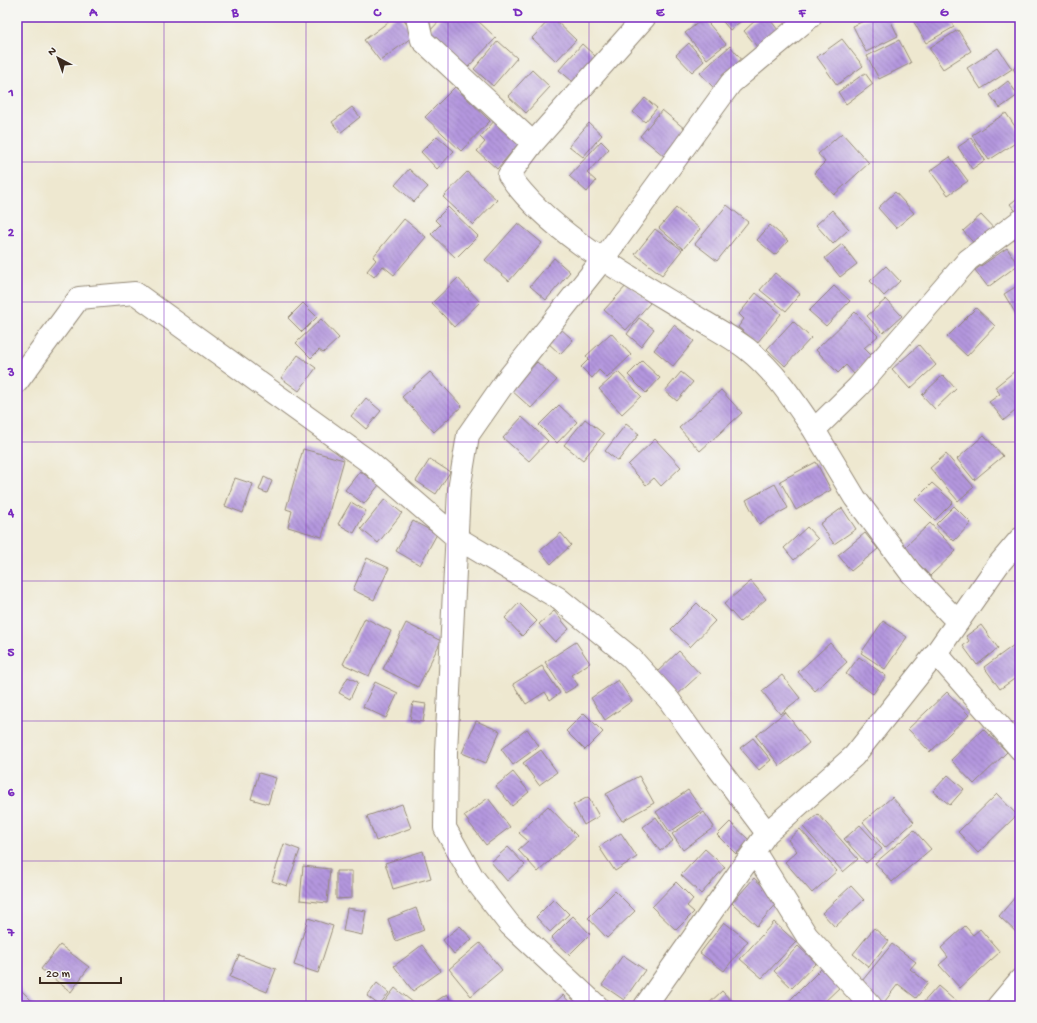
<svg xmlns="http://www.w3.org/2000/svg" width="1037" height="1023" font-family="'Gochi Hand',sans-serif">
  <defs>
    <pattern id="building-back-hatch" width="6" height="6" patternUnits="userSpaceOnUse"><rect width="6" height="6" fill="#b396de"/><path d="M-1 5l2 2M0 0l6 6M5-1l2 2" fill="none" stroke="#937bb3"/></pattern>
  </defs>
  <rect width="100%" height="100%" fill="#f6f6f2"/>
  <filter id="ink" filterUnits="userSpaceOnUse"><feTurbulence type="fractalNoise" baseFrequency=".025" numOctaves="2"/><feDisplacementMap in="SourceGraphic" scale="8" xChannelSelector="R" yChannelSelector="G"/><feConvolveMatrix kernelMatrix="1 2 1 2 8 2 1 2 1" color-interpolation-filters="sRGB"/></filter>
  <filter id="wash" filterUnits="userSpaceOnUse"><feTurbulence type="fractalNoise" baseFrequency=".012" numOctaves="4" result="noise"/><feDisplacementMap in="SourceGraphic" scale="16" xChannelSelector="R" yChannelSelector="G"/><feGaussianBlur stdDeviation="0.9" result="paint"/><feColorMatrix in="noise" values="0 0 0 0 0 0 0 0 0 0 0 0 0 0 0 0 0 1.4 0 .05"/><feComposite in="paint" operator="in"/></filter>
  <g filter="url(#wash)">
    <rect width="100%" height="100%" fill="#eee8d0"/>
    <g id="blocks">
      <!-- building -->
      <path fill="url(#building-back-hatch)" d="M395,17H401L415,35L380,61L364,40Z
        M443,17H474L496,38L466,69L428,33Z
        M552,17L576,40L556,61L532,38Z
        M719,17H746L730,30Z
        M759,17H768L778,30L758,48L744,31Z
        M872,17H889L898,36L866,52L853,26Z
        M911,17H948L954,27L926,43Z
        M704,18L726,44L707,59L685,33Z
        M958,30L971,51L943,69L929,48Z
        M842,39L863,66L837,85L817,57Z
        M899,40L911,63L879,79L867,56Z
        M498,41L517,58L493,86L474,69Z
        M689,43L704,61L692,72L676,55Z
        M582,44L607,67L585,92L559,70Z
        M730,46L751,70L721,96L700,73Z
        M998,48L1012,69L981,89L967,68Z
        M1020,64V78L1013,69Z
        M532,70L550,87L526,113L508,96Z
        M865,73L873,84L846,104L838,92Z
        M1008,81L1018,95L1000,108L990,95Z
        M455,87L490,121L461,151L425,117Z
        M645,98L657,108L645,122L633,112Z
        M352,107L360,117L340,133L332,122Z
        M662,110L685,129L664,156L640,136Z
        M1006,113L1020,134V140L989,160L972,135Z
        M496,119L521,141L497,169L477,151L485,142L480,137Z
        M589,123L602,135L583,157L569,146Z
        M842,133L869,163L834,195L814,173L825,162L818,154Z
        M437,136L454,151L437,169L421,152Z
        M971,138L985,160L972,169L958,147Z
        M601,141L609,149L587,173L596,181L587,192L569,176Z
        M950,157L968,181L948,195L930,171Z
        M409,169L428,187L414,202L395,185Z
        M467,172L497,200L473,225L443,197Z
        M895,192L914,213L896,228L878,208Z
        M1020,196V212L1018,214L1010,204Z
        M727,205L748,222L717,261L695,244Z
        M448,207L478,236L456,258L431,234L440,225L435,220Z
        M676,208L700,229L683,249L659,228Z
        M832,210L849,229L833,244L816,225Z
        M981,215L998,233L980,250L963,231Z
        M404,219L426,237L394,275L383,266L374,277L367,271L376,260L373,257Z
        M518,223L542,243L509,281L485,260Z
        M770,225L788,241L775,255L757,240Z
        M655,229L682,250L662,275L635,254Z
        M842,244L857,264L840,277L825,258Z
        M1007,248L1018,265L988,287L975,270Z
        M554,258L570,272L546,300L530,286Z
        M886,266L900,281L884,296L870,281Z
        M775,273L800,294L786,311L760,290Z
        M458,278L480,302L454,327L432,303Z
        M628,284L650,303L626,330L604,310Z
        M1020,284V321L1004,294Z
        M834,286L850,301L826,326L809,311Z
        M756,293L781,314L757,343L738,327L744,319L739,314Z
        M886,299L902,316L883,333L867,316Z
        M303,303L317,317L302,332L288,318Z
        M976,308L995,326L967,356L947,337Z
        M855,312L878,336L864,348L872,356L854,374L846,365L838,373L816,350Z
        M639,318L654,329L641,346L627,334Z
        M321,319L339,338L323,353L319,350L311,358L296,343Z
        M793,321L811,338L785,366L767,349Z
        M674,325L694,341L673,366L654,350Z
        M559,327L573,340L560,354L546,341Z
        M611,333L631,355L607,378L599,370L592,378L581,367L589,359L586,356Z
        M919,345L936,365L910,389L892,369Z
        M298,355L316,368L299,391L281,378Z
        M642,361L660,378L646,393L628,375Z
        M537,362L557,380L531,408L511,390Z
        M1020,367V407L1004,420L989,402L1000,394L995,387Z
        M430,372L462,406L434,432L402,397Z
        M618,372L641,396L622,414L599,389Z
        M681,372L693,382L677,401L665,391Z
        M943,375L956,389L935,409L922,395Z
        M721,390L742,413L700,451L679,428Z
        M366,398L381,411L366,429L351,416Z
        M559,405L577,422L557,443L539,425Z
        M522,417L548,441L529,461L503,438Z
        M585,419L604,434L583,460L564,445Z
        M626,424L639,434L618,461L605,451Z
        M984,435L1003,456L974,480L957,459Z
        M655,439L681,467L661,486L654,478L646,485L628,465Z
        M303,449L344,460L322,537L288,527L292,511L286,509Z
        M946,454L974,487L958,501L930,468Z
        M430,459L450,472L436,494L416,481Z
        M816,462L831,490L796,510L780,481Z
        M360,471L379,485L364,504L345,490Z
        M264,477L272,481L267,493L259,490Z
        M235,478L253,484L243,513L225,506Z
        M932,483L953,502L935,520L915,500Z
        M775,484L788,508L759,524L746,500Z
        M385,499L402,513L378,543L361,529Z
        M351,502L366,511L354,533L338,524Z
        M954,506L971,523L954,541L936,524Z
        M842,508L856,529L834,544L820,524Z
        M413,521L437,534L420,565L396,551Z
        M930,523L956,551L930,576L904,548Z
        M807,527L818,539L794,560L784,548Z
        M561,533L571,545L551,564L540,551Z
        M865,533L878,549L851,571L838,555Z
        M367,558L389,568L374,600L353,590Z
        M751,581L766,599L740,622L724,604Z
        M519,603L537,621L522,636L505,618Z
        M697,603L715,621L690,647L671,629Z
        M554,611L569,629L555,642L539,624Z
        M365,618L391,631L369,676L343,664Z
        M883,621L907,637L885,669L861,653Z
        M406,623L441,641L418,687L383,669Z
        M981,625L998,648L977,665L963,646L969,641L966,636Z
        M576,642L590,663L571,675L578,685L565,693L545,662Z
        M830,643L847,662L815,691L798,672Z
        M1014,645L1020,654V675L1000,689L984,667Z
        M679,651L700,674L676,696L655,674Z
        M859,657L886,676L873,694L846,674Z
        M542,666L560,693L550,700L545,692L526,704L513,684Z
        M782,675L800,698L780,714L762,691Z
        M348,677L358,682L350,699L339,693Z
        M618,680L632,701L605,720L591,698Z
        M375,682L398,693L386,718L363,707Z
        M947,692L969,715L930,752L908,729Z
        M413,702L426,704L423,722L410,720Z
        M785,712L809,743L780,766L756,736Z
        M584,713L603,732L585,750L566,731Z
        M476,721L500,731L486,763L462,753Z
        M527,729L539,746L513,765L501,749Z
        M983,729L1007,752L974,784L951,760Z
        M753,738L771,760L759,770L740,748Z
        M541,750L557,772L539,785L523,763Z
        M513,772L529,792L512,806L496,786Z
        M259,773L276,778L268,804L251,799Z
        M948,775L964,789L950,805L933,791Z
        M639,776L654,803L622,821L606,794Z
        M688,790L702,810L670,832L656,812Z
        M997,794L1017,815L978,853L958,832Z
        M588,797L599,816L584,825L573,805Z
        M892,797L914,822L885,848L863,822Z
        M488,798L510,827L486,845L464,816Z
        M402,804L411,828L376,841L367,816Z
        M548,806L577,836L538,872L518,850L528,841L519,833Z
        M704,812L714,827L683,850L672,834Z
        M818,814L858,859L843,872L803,827Z
        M656,817L673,841L660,851L643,827Z
        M730,822L749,840L736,854L717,835Z
        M860,825L882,849L866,863L844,839Z
        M800,829L837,871L812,893L785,862L797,851L788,840Z
        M914,830L931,849L892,882L875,863Z
        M621,833L637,857L615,871L599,847Z
        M284,844L300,850L287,886L272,881Z
        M508,847L525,865L507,881L491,862Z
        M705,849L725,867L701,894L681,875Z
        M423,851L431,878L393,889L385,863Z
        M303,866L330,869L327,903L300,900Z
        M336,871H352V898L336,899Z
        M754,878L779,901L757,926L732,903Z
        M676,882L693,899L687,906L694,912L676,930L652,907Z
        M851,886L864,900L835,927L822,913Z
        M615,891L635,911L607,938L588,918Z
        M1016,896L1020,900V932L1018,934L999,916Z
        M554,899L569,914L550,932L536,917Z
        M347,908L366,911L362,935L343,931Z
        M416,908L424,930L396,941L388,919Z
        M573,916L590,934L569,955L551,938Z
        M308,918L333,926L318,973L294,965Z
        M724,922L748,941L724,971L700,953Z
        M774,922L796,942L762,978L740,959Z
        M460,926L472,939L454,954L443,940Z
        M965,926L973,935L980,929L1000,952L960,988L939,965L948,957L941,948Z
        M874,928L889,941L869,967L853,954Z
        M480,943L502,970L471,996L449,969Z
        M892,944L916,962L910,969L928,983L916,998L898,984L882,1005L858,986Z
        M60,945L89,967L71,992L41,969Z
        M422,945L441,971L413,991L394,966Z
        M798,946L816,963L792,988L774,971Z
        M239,955L276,969L267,992L230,977Z
        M623,955L645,970L624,1000L602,985Z
        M823,967L841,986L820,1006H784Z
        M377,983L389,993L379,1005L367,996Z
        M17,986L37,1006H17Z
        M938,986L961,1006H920Z
        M395,988L415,1004L414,1006H381Z
        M722,991L736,1006H706Z
        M447,994L455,1006H429Z
        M563,995L573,1006H551Z"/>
    </g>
  </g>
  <g filter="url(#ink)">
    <use href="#blocks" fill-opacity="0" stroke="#948977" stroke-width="1"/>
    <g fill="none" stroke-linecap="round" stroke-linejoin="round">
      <!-- minor casing -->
      <g stroke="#948977" stroke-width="24">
        <path id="minor" d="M417,17L422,40L533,143
          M645,17L533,143L509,175C551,236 638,281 701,320C716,329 733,338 747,349C775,371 794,401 814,430
          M17,382L79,298L135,293L368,461L457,538L558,598L630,657L669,700L709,756L767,833
          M958,622L911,573L855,498L814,430L858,387L968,260L1020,221
          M936,653L1020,749
          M754,851L807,936L871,1006
          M597,1006L510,925L472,876L445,828L446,752L459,490L468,435L505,382L603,259L731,83L810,17
          M645,1006L767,833L854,756L936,653L998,565L1020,539
          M998,1006L1020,980"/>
      </g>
      <!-- minor -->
      <use href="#minor" stroke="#fff" stroke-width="22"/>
    </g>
  </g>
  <!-- grid -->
  <path fill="none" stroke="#7b2cbf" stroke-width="1" stroke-opacity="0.55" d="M164,17V1006M306,17V1006M448,17V1006M589,17V1006M731,17V1006M873,17V1006M17,162H1020M17,302H1020M17,442H1020M17,581H1020M17,721H1020M17,861H1020"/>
  <!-- margin -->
  <rect width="1037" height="1023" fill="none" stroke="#f6f6f2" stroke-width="44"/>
  <!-- north arrow -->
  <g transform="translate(58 58) rotate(319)" stroke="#f6f6f2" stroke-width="3" paint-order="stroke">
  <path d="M0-3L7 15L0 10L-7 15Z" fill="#3b2a1e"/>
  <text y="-6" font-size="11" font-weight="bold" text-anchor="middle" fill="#3b2a1e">N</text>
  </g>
  <!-- scale -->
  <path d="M40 977v6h81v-6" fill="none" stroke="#3b2a1e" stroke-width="2"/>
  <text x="46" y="977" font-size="12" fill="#3b2a1e" stroke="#f6f6f2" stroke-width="3" paint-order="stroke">20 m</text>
  <rect x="22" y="22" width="993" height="979" fill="none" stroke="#7b2cbf" stroke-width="1.5"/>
  <g font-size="13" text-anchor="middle" font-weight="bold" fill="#7b2cbf">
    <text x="93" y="16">A</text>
    <text x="235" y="16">B</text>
    <text x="377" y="16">C</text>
    <text x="518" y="16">D</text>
    <text x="660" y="16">E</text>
    <text x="802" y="16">F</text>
    <text x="944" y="16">G</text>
    <text x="11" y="96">1</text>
    <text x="11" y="236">2</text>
    <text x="11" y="376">3</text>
    <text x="11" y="516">4</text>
    <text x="11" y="656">5</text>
    <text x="11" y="796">6</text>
    <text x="11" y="936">7</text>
  </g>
</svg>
